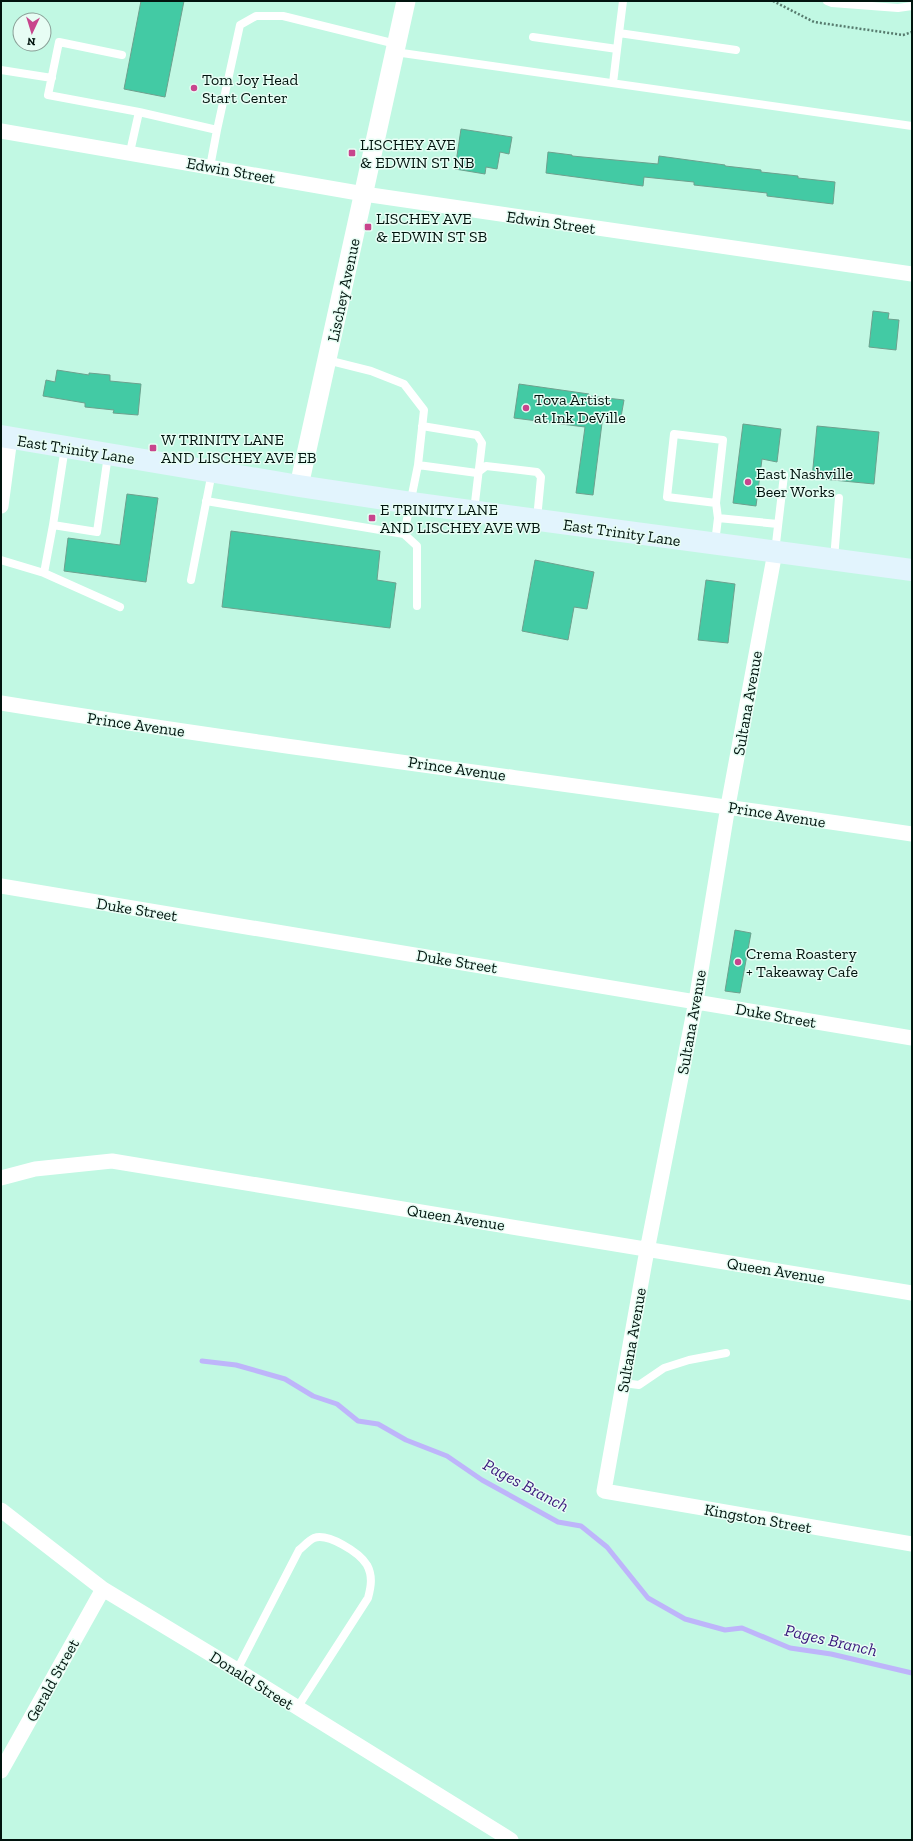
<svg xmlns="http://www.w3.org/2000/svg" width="913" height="1841" font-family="'Zilla Slab',serif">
  <rect width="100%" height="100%" fill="#c1f8e3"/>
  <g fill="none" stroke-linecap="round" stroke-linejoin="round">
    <!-- stream -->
    <path stroke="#beb5fa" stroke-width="5" d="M202,1361L236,1365L285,1379L313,1396L337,1404L358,1421L378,1424L406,1440L447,1456L482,1480L558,1522L581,1526L607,1547L648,1598L685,1619L725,1630L742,1628L790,1648L831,1654L912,1673"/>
  </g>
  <!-- building -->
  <path fill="#43caa4" stroke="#6da18e" d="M141,1H184L165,97L124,89Z
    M461,129L512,137L509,154L500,152L497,169L486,167L485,174L455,169Z
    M548,152L572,155V156L658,164L659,156L725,165V166L761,170V172L798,176V178L835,182L833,204L767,196V193L694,185V182L644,177L643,186L546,173Z
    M873,311L889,313L888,319L899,320L896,350L869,347Z
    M57,370L89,375V373L110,375V381L141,384L138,415L113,413L114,410L85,407V403L43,396L46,380L55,382Z
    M519,384L589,394V396L624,400L621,417L603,415L593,495L576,493L585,427L514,418Z
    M743,424L781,429L777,462L762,459L756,506L733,503Z
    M817,426L879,432L874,484L812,478Z
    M127,494L158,498L146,582L64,571L68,538L120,545Z
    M231,531L380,551L377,580L396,583L390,628L222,607Z
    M535,560L594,572L587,609L574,607L568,640L522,631Z
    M706,580L735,584L728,643L698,640Z
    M735,930L751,933L740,993L725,991Z"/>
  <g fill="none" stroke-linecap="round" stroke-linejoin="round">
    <!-- path -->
    <path stroke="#577b6e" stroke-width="2.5" stroke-dasharray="2 2" stroke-linecap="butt" d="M773,1L814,22L903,35L912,32"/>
    <!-- service -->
    <path stroke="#fff" stroke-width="8" d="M623,1L619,33L736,50
      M827,1L832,3L898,8L912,6
      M533,37L617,49
      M395,52L912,126
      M122,55L59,42L48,95L139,112
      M1,70L52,78
      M613,83L619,33
      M217,130L240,25L256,16H283L396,44
      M130,152L139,112L217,130L210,167
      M327,360L371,371L404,384L424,410L418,465L477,473L486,466L537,472L541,477L537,519
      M422,426L477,435L482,443L474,511
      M65,447L53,525L97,532L108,455
      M206,501L404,534L417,546V606
      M718,518L778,524
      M404,534L418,465
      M715,543L718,518L716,503L723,440L674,434L667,497L716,503
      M775,552L784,475
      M834,559L839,498
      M1,560L44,573L120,607
      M44,573L53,525
      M191,580L212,472
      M623,1383L639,1385L664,1368L689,1360L726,1353
      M237,1670L299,1550C303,1547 309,1540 314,1538C328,1533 359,1552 367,1565C373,1576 371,1587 368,1598L297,1708"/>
    <!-- minor -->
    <path stroke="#fff" stroke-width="15" d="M1,131L364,194L912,274
      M1,506L10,438
      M775,552L728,806L696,1001L645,1261L604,1491L912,1544
      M1,703C304,752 609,788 912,834
      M1,886L912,1038
      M1,1178L35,1169L112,1161L912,1293
      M1,1510L103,1589L237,1670L511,1840
      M1,1771L103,1589"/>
    <!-- tertiary -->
    <path stroke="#fff" stroke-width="19" d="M299,486L406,1"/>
    <!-- secondary -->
    <path stroke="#e2f4fd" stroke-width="22" d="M1,436L299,486L411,503L912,570"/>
  </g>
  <!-- markers -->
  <g fill="#c8458d" stroke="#e7fdf4" stroke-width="1.5">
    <circle cx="194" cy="88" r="4"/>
    <rect x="348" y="149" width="8" height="8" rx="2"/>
    <rect x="364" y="223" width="8" height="8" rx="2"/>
    <circle cx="526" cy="408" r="4"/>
    <rect x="149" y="444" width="8" height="8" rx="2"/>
    <circle cx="748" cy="482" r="4"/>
    <rect x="368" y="514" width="8" height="8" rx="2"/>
    <circle cx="738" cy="962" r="4"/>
  </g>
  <g text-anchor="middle" stroke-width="3" stroke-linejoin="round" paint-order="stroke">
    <!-- poi labels -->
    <g font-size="16" fill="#01140e" stroke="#e7fdf4" text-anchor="start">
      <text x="202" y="85">Tom Joy Head<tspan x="202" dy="18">Start Center</tspan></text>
      <text x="360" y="150">LISCHEY AVE<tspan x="360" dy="18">&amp; EDWIN ST NB</tspan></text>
      <text x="376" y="224">LISCHEY AVE<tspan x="376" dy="18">&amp; EDWIN ST SB</tspan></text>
      <text x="534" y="405">Tova Artist<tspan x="534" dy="18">at Ink DeVille</tspan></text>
      <text x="161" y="445">W TRINITY LANE<tspan x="161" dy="18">AND LISCHEY AVE EB</tspan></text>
      <text x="756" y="479">East Nashville<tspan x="756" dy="18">Beer Works</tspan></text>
      <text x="380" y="515">E TRINITY LANE<tspan x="380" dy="18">AND LISCHEY AVE WB</tspan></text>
      <text x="746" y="959">Crema Roastery<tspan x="746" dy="18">+ Takeaway Cafe</tspan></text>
    </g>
    <!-- street labels -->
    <g font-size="16" fill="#01140e" stroke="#e7fdf4">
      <text transform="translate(231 170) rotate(10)" y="6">Edwin Street</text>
      <text transform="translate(551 222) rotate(8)" y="6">Edwin Street</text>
      <text transform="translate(343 290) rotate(-78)" y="6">Lischey Avenue</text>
      <text transform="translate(76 449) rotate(9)" y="6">East Trinity Lane</text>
      <text transform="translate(622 532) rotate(8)" y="6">East Trinity Lane</text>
      <text transform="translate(747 703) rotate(-80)" y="6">Sultana Avenue</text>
      <text transform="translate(136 724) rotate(8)" y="6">Prince Avenue</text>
      <text transform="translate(457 768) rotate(8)" y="6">Prince Avenue</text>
      <text transform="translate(777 814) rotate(9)" y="6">Prince Avenue</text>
      <text transform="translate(137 909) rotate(9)" y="6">Duke Street</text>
      <text transform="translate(457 961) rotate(9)" y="6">Duke Street</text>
      <text transform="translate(776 1015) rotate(10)" y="6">Duke Street</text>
      <text transform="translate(691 1022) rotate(-80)" y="6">Sultana Avenue</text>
      <text transform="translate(456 1217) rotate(9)" y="6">Queen Avenue</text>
      <text transform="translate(776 1270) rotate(9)" y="6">Queen Avenue</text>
      <text transform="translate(631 1340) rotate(-80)" y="6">Sultana Avenue</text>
      <text transform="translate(758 1518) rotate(10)" y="6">Kingston Street</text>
      <text transform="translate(52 1680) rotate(-61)" y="6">Gerald Street</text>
      <text transform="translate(252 1680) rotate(32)" y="6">Donald Street</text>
    </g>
    <!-- water labels -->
    <g font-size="17" font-style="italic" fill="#39197c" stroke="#e7fdf4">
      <text transform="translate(526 1485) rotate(28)" y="6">Pages Branch</text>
      <text transform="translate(831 1640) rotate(13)" y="6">Pages Branch</text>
    </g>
  </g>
  <!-- border -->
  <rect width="913" height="1841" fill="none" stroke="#01140e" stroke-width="4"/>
  <!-- north arrow -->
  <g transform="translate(32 32) rotate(184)"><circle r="19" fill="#e7fdf4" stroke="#8ba098"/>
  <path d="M0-3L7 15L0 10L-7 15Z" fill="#c8458d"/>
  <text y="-6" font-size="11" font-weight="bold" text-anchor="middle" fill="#01140e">N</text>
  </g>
</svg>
